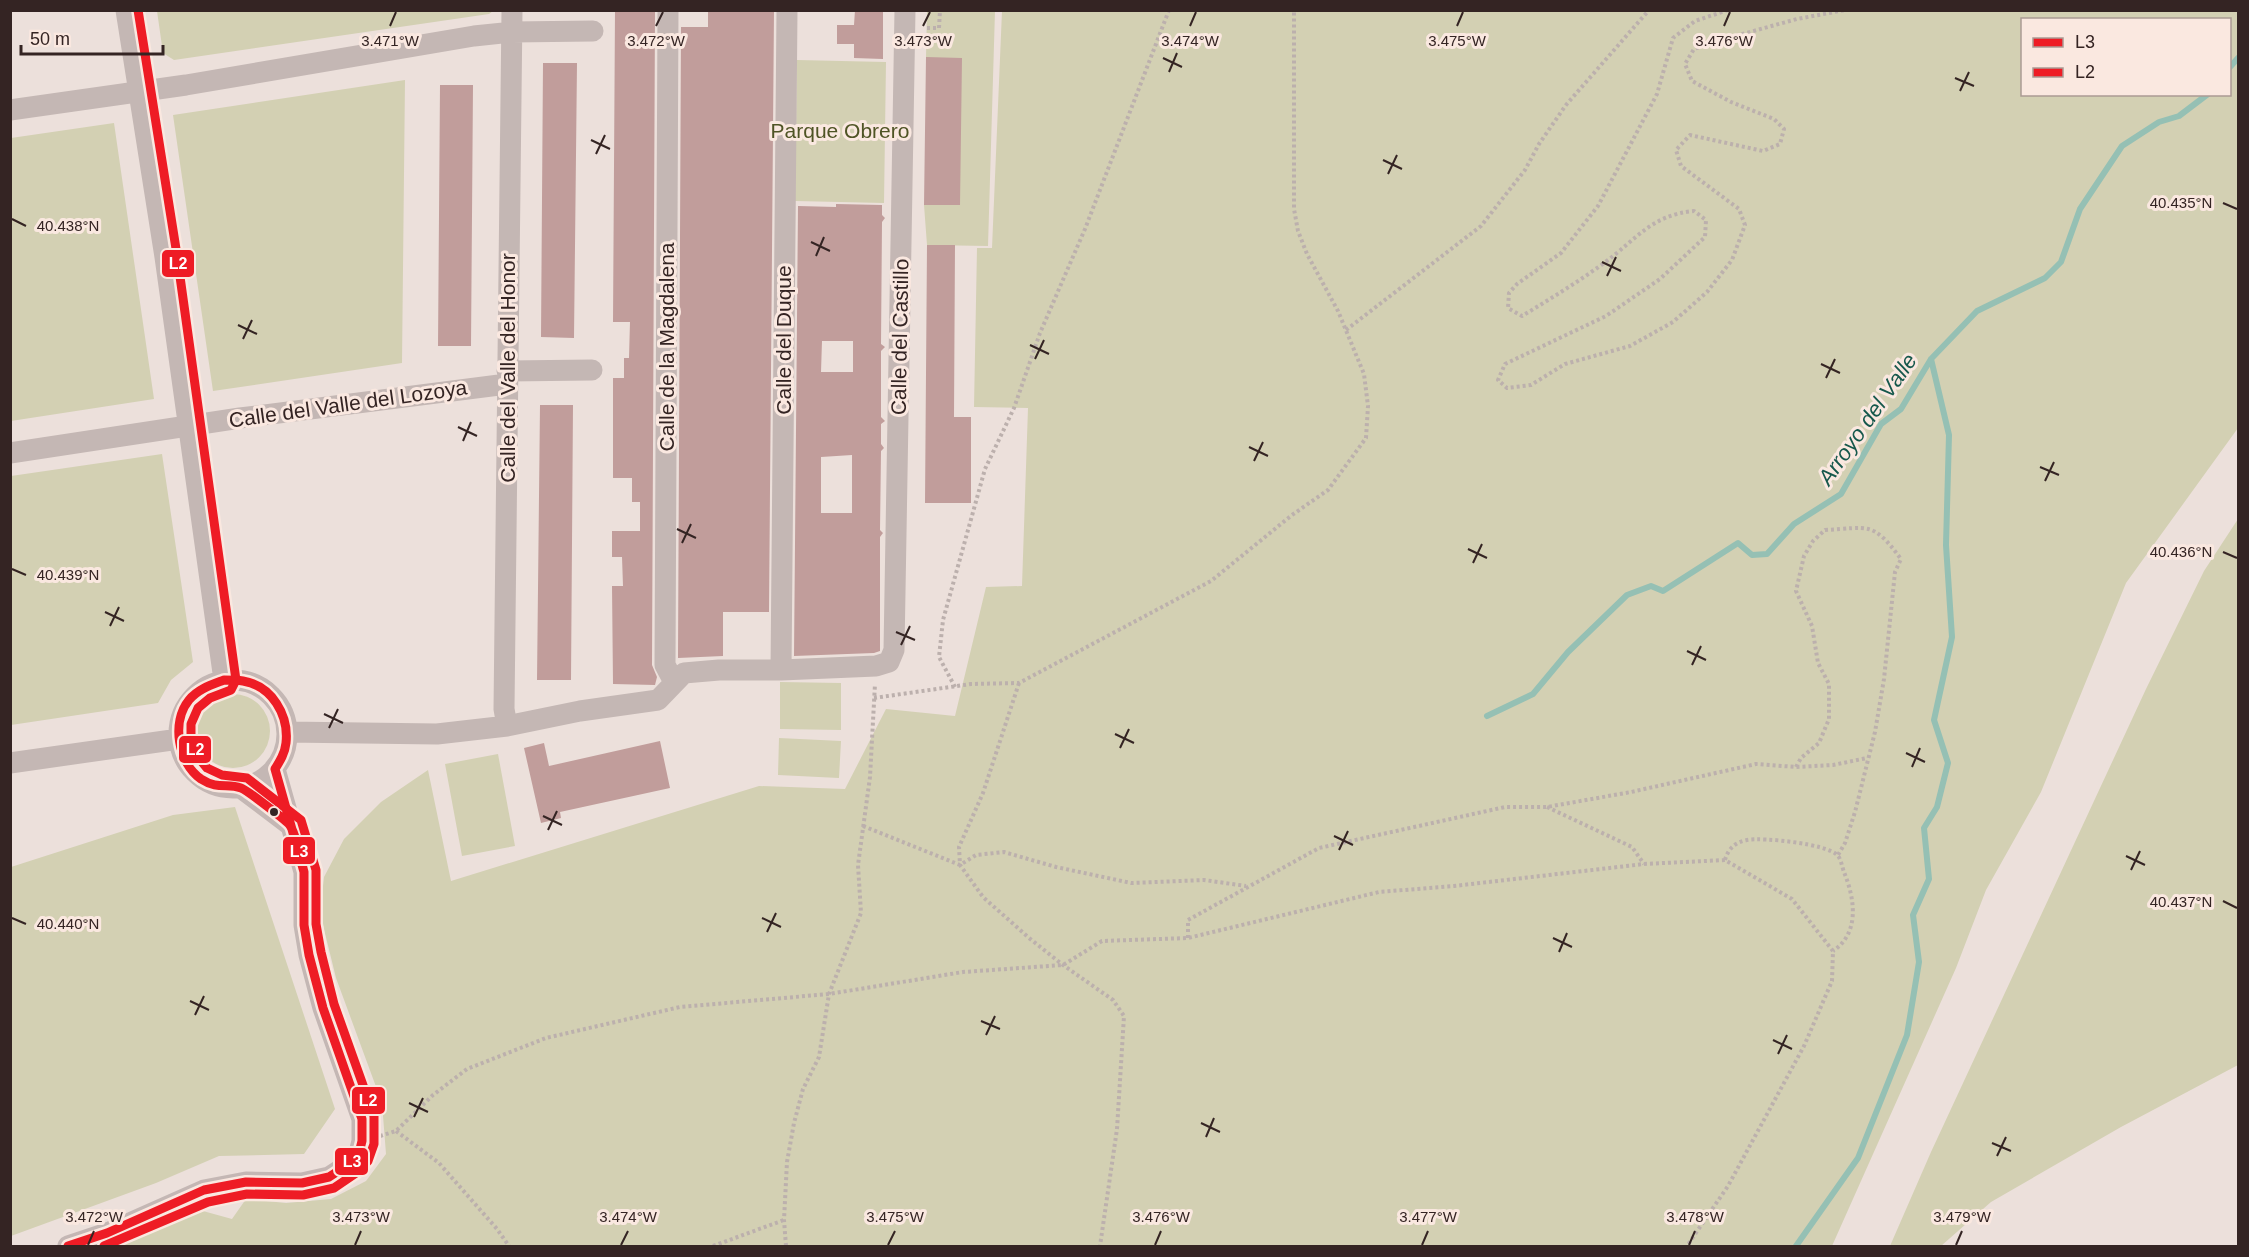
<svg xmlns="http://www.w3.org/2000/svg" width="2249" height="1257" font-family="Helvetica,sans-serif">
  <rect width="100%" height="100%" fill="#ece0db"/>
  <!-- green -->
  <path fill="#d3d0b3" fill-rule="evenodd" d="M157,11V10L493,11L489,14L174,60L163,53Z
    M927,11H995L988,246L927,245L924,205H960L926,57Z
    M1002,11H2238V428L2126,583L2041,792L1986,890L1956,968L1832,1246H109L203,1211L232,1219L246,1199L286,1203L331,1199L366,1181L386,1154L382,1103L336,978L320,913L324,877L344,839L381,802L428,770L451,881L759,786L845,789L886,709L955,716L986,587L1022,586L1028,408L974,407L977,248H992ZM2022,20H2230V94H2022Z
    M797,60L886,62L884,203L795,201Z
    M405,80L402,363L213,391L173,115Z
    M114,123L154,399L11,421V138Z
    M162,454L193,662L171,680L158,703L11,725V476Z
    M2238,519V1065L2121,1127L1991,1202L1941,1246H1890L1931,1152L2146,689L2204,571Z
    M780,682L841,683V730L780,729Z
    M196 731a37 37 0 1 1 74 0a37 37 0 1 1-74 0Z
    M779,738L841,741L839,778L778,775Z
    M498,754L515,846L462,856L445,764Z
    M235,807L335,1109L304,1154L219,1156L156,1183L11,1236V867L173,815Z"/>
  <g fill="none" stroke-linecap="round" stroke-linejoin="round">
    <!-- stream -->
    <path stroke="#95c0b4" stroke-width="6" d="M2230,67L2238,58
      M1487,716L1533,694L1568,652L1627,595L1651,586L1663,591L1738,543L1752,555L1767,554L1794,524L1841,494L1881,424L1901,409L1931,359L1977,311L2045,278L2061,262L2080,209L2122,146L2159,122L2179,116L2208,94
      M1796,1246L1858,1158L1907,1035L1919,962L1913,915L1929,879L1924,828L1937,807L1948,763L1934,720L1952,637L1946,545L1949,435L1931,359"/>
  </g>
  <!-- building -->
  <path fill="#c19d9b" fill-rule="evenodd" d="M615,10H655L652,665L657,677L655,685L613,684L612,586H623L622,557H612V531H640V502H632V478H613V378H624V358H629L630,322H613Z
    M708,10H774L769,612H723V656L678,658L681,27H708Z
    M855,10H883V59L854,58V44H837V25H854Z
    M926,57L962,58L960,205H924Z
    M543,63H577L574,338L541,337Z
    M440,85H473L471,346H438Z
    M836,204L882,205V215L885,218L882,222L881,344L885,347L881,351V417L885,421L881,424V444L884,448L881,451L880,530L883,533L880,537V651L874,653L794,656L798,206L836,207ZM822,341H853V372H821ZM852,455V513H821V457Z
    M927,245H955L954,417H971V503H925Z
    M540,405H573L571,680H537Z
    M660,741L670,788L560,812L561,818L541,823L524,748L544,743L549,766Z"/>
  <g fill="none" stroke-linecap="round" stroke-linejoin="round">
    <!-- path -->
    <path stroke="#bcb0ad" stroke-width="4" stroke-dasharray="3 3" stroke-linecap="butt" d="M1728,10L1695,21L1673,38L1657,94L1598,206L1561,253L1517,284L1509,293L1508,308L1522,316C1550,299 1578,282 1604,263C1637,239 1651,215 1694,211L1706,220L1705,237L1660,279L1606,316L1505,364L1498,380L1507,388L1531,385L1565,364L1630,346L1673,322L1707,292L1732,260L1745,225L1739,209L1681,166L1676,150L1690,135L1763,151L1780,144L1784,129L1774,119L1731,102L1692,81L1685,64L1694,49L1717,41L1797,19L1845,10
      M927,28H939L940,10
      M1346,330L1481,226L1525,170L1539,144L1566,105L1649,10
      M1019,683L983,793L959,847L960,865L983,897L1029,938L1063,965L1113,1000L1124,1016L1117,1129L1100,1246
      M955,687L939,657L943,620L985,469L1014,408L1040,333L1085,229L1169,10
      M874,698L971,684L1019,683L1211,581L1292,515L1328,490L1366,438L1368,406L1364,374L1338,311L1307,254L1298,231L1294,209V10
      M1796,767L1801,758L1819,743L1829,719V684L1818,663L1812,626L1796,591L1804,556L1813,541L1825,530C1869,528 1872,520 1901,559L1895,572L1884,679L1875,732L1855,812L1845,843L1838,855
      M1547,807L1632,847L1644,864
      M863,826L960,865L976,855L1004,852L1056,867L1131,883L1204,880L1246,886
      M1725,860C1728,849 1735,842 1747,840C1763,837 1827,844 1837,855C1841,858 1842,867 1844,872C1855,899 1860,933 1833,951
      M1188,938V920L1319,848L1505,807H1547L1631,792L1756,764L1796,767L1833,765L1867,758
      M396,1131L439,1163L497,1229L509,1246
      M380,1136L396,1131L433,1095L467,1069L546,1038L680,1007L829,994L963,972L1063,965L1102,941L1188,938L1379,892L1454,886L1644,864L1725,860L1792,899L1833,951L1832,981L1804,1046L1728,1186L1687,1246
      M713,1246L784,1220
      M786,1246L784,1220L787,1162L794,1123L803,1089L819,1057L829,994L861,913L858,865L870,777L875,684"/>
    <!-- minor -->
    <path stroke="#c4b7b4" stroke-width="21" d="M126,10L165,257L224,680
      M668,10L665,665L674,682
      M10,110L186,85L474,36L512,32L593,31
      M507,371L592,370
      M10,453L240,418L507,384
      M781,670L787,10
      M179 734a54 54 0 1 1 108 0a54 54 0 1 1-108 0Z
      M507,726L504,709L512,10
      M287,732L437,734L507,726L580,711L658,700L684,673L719,670H781L876,666L889,662L894,650L905,10
      M10,763L179,739
      M241,788L290,825
      M68,1246L107,1233L204,1190L246,1182L302,1183L329,1177L349,1164L359,1153L362,1141V1119L323,1008L309,955L304,925V872L275,769"/>
    <!-- bus-1 casing -->
    <g stroke="#fae8e0" stroke-width="14">
      <path id="bus-1" d="M224,680C230,680 237,680 243,681C272,686 289,715 286,743C285,753 280,761 275,769L304,872C301,861 296,832 289,824C284,819 247,790 241,788C227,783 218,790 201,779C178,763 171,722 189,700C198,689 211,685 224,680Z
        M68,1246L107,1233L204,1190L246,1182L302,1183L329,1177L349,1164L359,1153L362,1141V1119L323,1008L309,955L304,925V872"/>
    </g>
    <!-- bus-2 casing -->
    <g stroke="#fae8e0" stroke-width="14">
      <path id="bus-2" d="M104,1246L208,1202L247,1194L303,1195L334,1188L356,1173L368,1161L374,1144V1116L334,1004L321,952L316,924V870L301,820L247,778L222,775L207,768L197,756L191,737V724L198,708L210,698L231,690L236,680L177,255L138,10"/>
    </g>
    <!-- bus-1 -->
    <use href="#bus-1" stroke="#ee1c25" stroke-width="9"/>
    <!-- bus-2 -->
    <use href="#bus-2" stroke="#ee1c25" stroke-width="9"/>
  </g>
  <!-- ticks -->
  <path fill="none" stroke="#342423" stroke-width="2" d="M390,26L396,12M656,26L663,12M923,26L930,12M1190,26L1196,12M1457,26L1463,12M1724,26L1730,12M1163,58L1182,67M1169,72L1177,53M1955,78L1974,86M1960,91L1969,72M591,140L610,149M596,154L605,135M1383,160L1402,169M1388,174L1397,155M2223,203L2237,209M12,219L26,226M811,242L830,251M816,256L824,237M1602,262L1621,271M1607,276L1616,257M238,325L257,334M243,339L252,320M1030,345L1049,354M1035,359L1044,340M1821,364L1840,373M1826,378L1835,359M458,427L477,436M463,441L471,422M1249,447L1268,456M1254,461L1263,442M2040,467L2059,475M2045,481L2054,462M677,529L696,538M682,543L691,524M1468,549L1487,558M2223,552L2237,558M1473,563L1482,544M12,569L26,575M105,612L124,621M110,626L119,607M896,632L915,640M901,645L910,626M1687,651L1706,660M1692,665L1701,646M324,714L343,723M329,728L338,709M1115,734L1134,743M1120,748L1129,729M1906,753L1925,762M1912,767L1920,748M543,816L562,825M548,830L557,811M1334,836L1353,845M1339,850L1348,831M2126,856L2145,865M2131,870L2140,851M2223,901L2237,908M12,918L26,924M762,918L781,927M767,932L776,913M1553,938L1572,947M1559,952L1567,933M190,1001L209,1010M195,1015L204,996M981,1021L1000,1029M986,1035L995,1016M1773,1040L1792,1049M1778,1054L1787,1035M409,1103L428,1112M414,1117L423,1098M1201,1123L1220,1132M1206,1137L1214,1118M1992,1143L2011,1151M1997,1156L2006,1137M88,1245L94,1231M355,1245L361,1231M621,1245L628,1231M888,1245L895,1231M1155,1245L1161,1231M1422,1245L1428,1231M1689,1245L1695,1231M1956,1245L1962,1231"/>
  <!-- markers -->
  <circle fill="#342423" stroke="#fae8e0" stroke-width="2" cx="274" cy="812" r="5"/>
  <g text-anchor="middle" stroke-width="6" stroke-linejoin="round" paint-order="stroke">
    <!-- park labels -->
    <g font-size="21" fill="#4f5425" stroke="#fae8e0">
      <text x="840" y="138">Parque Obrero</text>
    </g>
    <!-- street labels -->
    <g font-size="21" fill="#342423" stroke="#fae8e0">
      <text transform="translate(900 337) rotate(-89)" y="7">Calle del Castillo</text>
      <text transform="translate(784 340) rotate(-90)" y="7">Calle del Duque</text>
      <text transform="translate(667 347) rotate(-90)" y="7">Calle de la Magdalena</text>
      <text transform="translate(508 368) rotate(-90)" y="7">Calle del Valle del Honor</text>
      <text transform="translate(348 404) rotate(-8)" y="7">Calle del Valle del Lozoya</text>
    </g>
    <!-- water labels -->
    <g font-size="22" font-style="italic" fill="#16584c" stroke="#fae8e0">
      <text transform="translate(1867 419) rotate(-55)" y="8">Arroyo del Valle</text>
    </g>
  </g>
  <g font-size="15" text-anchor="middle" fill="#342423" stroke="#fae8e0" stroke-width="6" stroke-linejoin="round" paint-order="stroke">
    <text x="390" y="46">3.471°W</text>
    <text x="656" y="46">3.472°W</text>
    <text x="923" y="46">3.473°W</text>
    <text x="1190" y="46">3.474°W</text>
    <text x="1457" y="46">3.475°W</text>
    <text x="1724" y="46">3.476°W</text>
    <text x="2181" y="208">40.435°N</text>
    <text x="68" y="231">40.438°N</text>
    <text x="2181" y="557">40.436°N</text>
    <text x="68" y="580">40.439°N</text>
    <text x="2181" y="907">40.437°N</text>
    <text x="68" y="929">40.440°N</text>
    <text x="94" y="1222">3.472°W</text>
    <text x="361" y="1222">3.473°W</text>
    <text x="628" y="1222">3.474°W</text>
    <text x="895" y="1222">3.475°W</text>
    <text x="1161" y="1222">3.476°W</text>
    <text x="1962" y="1222">3.479°W</text>
    <text x="1428" y="1222">3.477°W</text>
    <text x="1695" y="1222">3.478°W</text>
  </g>
  <g stroke="#fae8e0" stroke-width="2">
    <rect x="161" y="249" width="34" height="29" rx="6" fill="#ee1c25"/>
    <rect x="178" y="735" width="34" height="29" rx="6" fill="#ee1c25"/>
    <rect x="282" y="836" width="34" height="29" rx="6" fill="#ee1c25"/>
    <rect x="351" y="1086" width="35" height="29" rx="6" fill="#ee1c25"/>
    <rect x="334" y="1147" width="35" height="29" rx="6" fill="#ee1c25"/>
  </g>
  <g font-size="16" text-anchor="middle" font-weight="bold" fill="#fff">
    <text x="178" y="269">L2</text>
    <text x="195" y="755">L2</text>
    <text x="299" y="857">L3</text>
    <text x="368" y="1106">L2</text>
    <text x="352" y="1167">L3</text>
  </g>
  <!-- border -->
  <rect width="2249" height="1257" fill="none" stroke="#342423" stroke-width="24"/>
  <!-- legend -->
  <rect x="2021" y="18" width="210" height="78" fill="#fae8e0" stroke="#ab9a94" stroke-width="1.5"/>
  <rect x="2033" y="38" width="30" height="9" fill="#ee1c25" stroke="#ab9a94" stroke-width="1.5"/>
  <text x="2075" y="48" font-size="18" fill="#342423">L3</text>
  <rect x="2033" y="68" width="30" height="9" fill="#ee1c25" stroke="#ab9a94" stroke-width="1.5"/>
  <text x="2075" y="78" font-size="18" fill="#342423">L2</text>
  <!-- scale -->
  <path d="M21 45v9h142v-9" fill="none" stroke="#342423" stroke-width="3"/>
  <text x="30" y="45" font-size="18" fill="#342423" stroke="#fae8e0" stroke-width="4.5" paint-order="stroke">50 m</text>
</svg>
